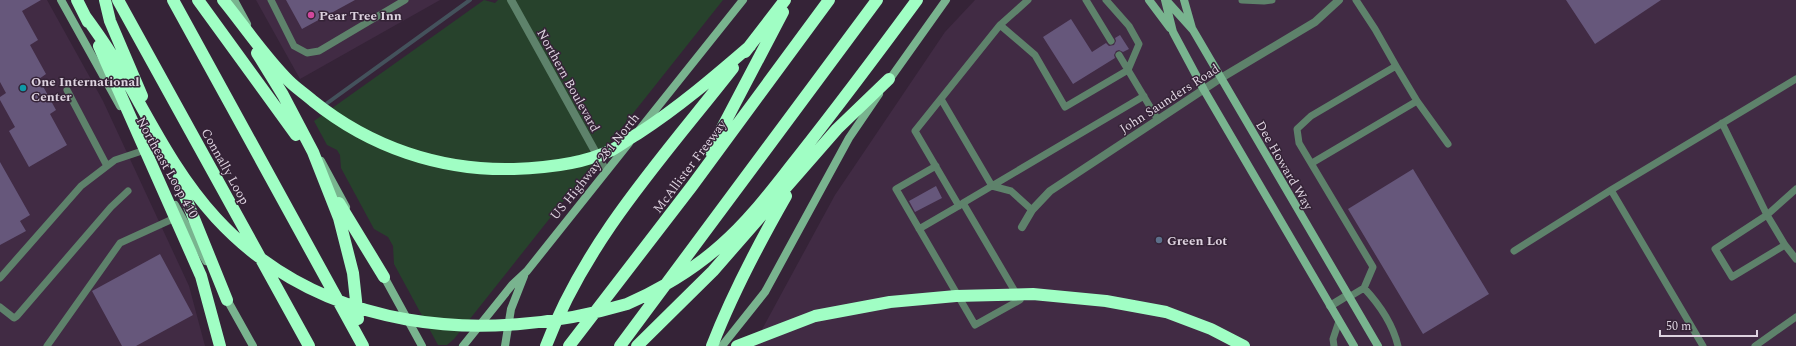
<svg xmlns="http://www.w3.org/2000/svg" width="1796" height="346" font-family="Spectral,serif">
  <rect width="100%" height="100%" fill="#352337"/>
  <!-- built -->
  <path fill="#412b44" d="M0,0H47L103,101L189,286L205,346H0Z
    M256,0H440L300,79Z
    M975,0H1796V346H753L835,195L945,32Z"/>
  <!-- green -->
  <path fill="#27422c" d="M484,0L495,3L498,0H723L454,339L447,345H438L394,264L393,246L388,237L374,229L341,168L340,155L337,150L327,145L314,121Z"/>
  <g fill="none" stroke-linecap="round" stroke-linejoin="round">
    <!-- stream -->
    <path stroke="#44525c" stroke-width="4" d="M326,104L470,0"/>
  </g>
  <!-- building -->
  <path fill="#66577b" d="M0,0H41L22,11L38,40L30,45L46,74L39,79L56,110L50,114L67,145L29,167L9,131L15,127L0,100V97L6,93L0,82Z
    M286,0H355L302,29Z
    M1566,0H1661L1595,44Z
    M1071,19L1092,52L1106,43L1109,46L1114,45L1116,41L1115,38L1120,35L1129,49L1123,52L1119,50L1116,51L1114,55L1115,58L1073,84L1043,37Z
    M0,162L30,215L20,221L26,231L0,245Z
    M1413,169L1489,294L1423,334L1348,209Z
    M936,186L942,198L915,212L909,201Z
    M160,254L193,315L136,346H122L92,291Z"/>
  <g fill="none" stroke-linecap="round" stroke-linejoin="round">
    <!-- lane -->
    <path stroke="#5e826b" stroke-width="7" d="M271,0L294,46L307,53L319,51L405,0
      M1086,0L1111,41
      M1106,0L1129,26L1139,44L1128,70
      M1242,0L1264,1L1272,0
      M1000,25L1035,55L1065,107L1128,70L1158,120
      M1119,55L1128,70
      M67,90L107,166
      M941,99L992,186L1011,191L1032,210
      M1417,101L1448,144
      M1722,123L1767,215L1715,249L1732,277L1785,245
      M1312,163L1417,101L1396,66
      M936,166L896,189L975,325L1020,300L963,203L1144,96
      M1796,189L1767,215L1785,245L1796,259
      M1611,190L1703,346
      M959,206L915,131L1000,25L1028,0
      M919,229L962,204
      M1514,251L1611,190L1796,79
      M0,278L81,186L115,160L145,150
      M1364,288C1379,304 1393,325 1398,346
      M1349,297L1364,288L1373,267L1299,143L1297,129L1311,116L1396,66L1375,29L1356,0
      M0,307L14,318L17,316L111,207L128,191
      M47,346L120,243L177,217
      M1334,346L1333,339L1339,321
      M1755,346L1796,317"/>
    <!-- street -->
    <path stroke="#5e826b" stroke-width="8" d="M511,0L606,171
      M1022,227L1032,210L1050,191L1221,78L1315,22L1339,0
      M1330,306L1348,295"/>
    <!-- secondary -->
    <path stroke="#79b48f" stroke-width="8" d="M61,0L120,106
      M234,0L247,24
      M1149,0L1170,28
      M1165,0L1173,32L1204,90L1354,346
      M1166,0L1193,30L1378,346
      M1184,0L1192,28
      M887,83L946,0
      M640,129L743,0
      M321,161L346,207
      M175,205L206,261
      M382,273L422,346
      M225,296L253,346
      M463,346L512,285L527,271L629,143
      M505,346L511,309L524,276
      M722,346L765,292L849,138L879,94"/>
    <!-- highway -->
    <path stroke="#a0fec4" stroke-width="12" d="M77,0L88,22
      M105,0L110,21L142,96
      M118,0L309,346
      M173,0L363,346
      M198,0L296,135
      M223,0C245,27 264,56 289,81C296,88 305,94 313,101C370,147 440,171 514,169C546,168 583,164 612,150C621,145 630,138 639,133C679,107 714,77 750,46
      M85,16C96,31 107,46 116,62C148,116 173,171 216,218C321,332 484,346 627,304C661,289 693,270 721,245C751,219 774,187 798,157C839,105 878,53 917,0
      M99,46L201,276L220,346
      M745,52L785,0
      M257,53L283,95L313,152L339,218L353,273L358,319
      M710,151L783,12
      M178,179L227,300
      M339,203L384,277
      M546,346C586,240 664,156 733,68
      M569,346L692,186L829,0
      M620,346L877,0
      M637,346L713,271L837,129L889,79
      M712,346C732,294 758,245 786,196
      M737,346L815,316L890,302L956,296L1033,294L1106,301L1166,312L1211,329L1244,346"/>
  </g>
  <!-- markers -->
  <circle fill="#d1479c" stroke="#352337" stroke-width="1.5" cx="311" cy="15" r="4"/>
  <circle fill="#0f9aa8" stroke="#352337" stroke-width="1.5" cx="23" cy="88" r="4"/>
  <circle fill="#5c6f8a" stroke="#352337" stroke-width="1.5" cx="1159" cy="240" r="4"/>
  <g text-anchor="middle" stroke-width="3" stroke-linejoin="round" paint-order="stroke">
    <!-- poi labels -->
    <g font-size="13" font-weight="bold" fill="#ded3e0" stroke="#352337" text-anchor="start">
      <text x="319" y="20">Pear Tree Inn</text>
      <text x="31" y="86">One International<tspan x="31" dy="15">Center</tspan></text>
      <text x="1167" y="245">Green Lot</text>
    </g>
    <!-- street labels -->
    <g font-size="13" fill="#ded3e0" stroke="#352337">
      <text transform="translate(569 80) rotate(61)" y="5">Northern Boulevard</text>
      <text transform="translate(1169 98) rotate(-33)" y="5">John Saunders Road</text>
      <text transform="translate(1285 165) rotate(60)" y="5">Dee Howard Way</text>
      <text transform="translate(226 166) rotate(61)" y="5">Connally Loop</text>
      <text transform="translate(594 166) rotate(-51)" y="5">US Highway 281 North</text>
      <text transform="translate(689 166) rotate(-53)" y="5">McAllister Freeway</text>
      <text transform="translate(168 167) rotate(61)" y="5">Northeast Loop 410</text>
    </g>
  </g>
  <!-- scale -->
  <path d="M1660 330v6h97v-6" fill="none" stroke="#ded3e0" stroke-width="2"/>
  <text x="1666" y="330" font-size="12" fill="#ded3e0" stroke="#352337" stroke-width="3" paint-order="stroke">50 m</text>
</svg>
